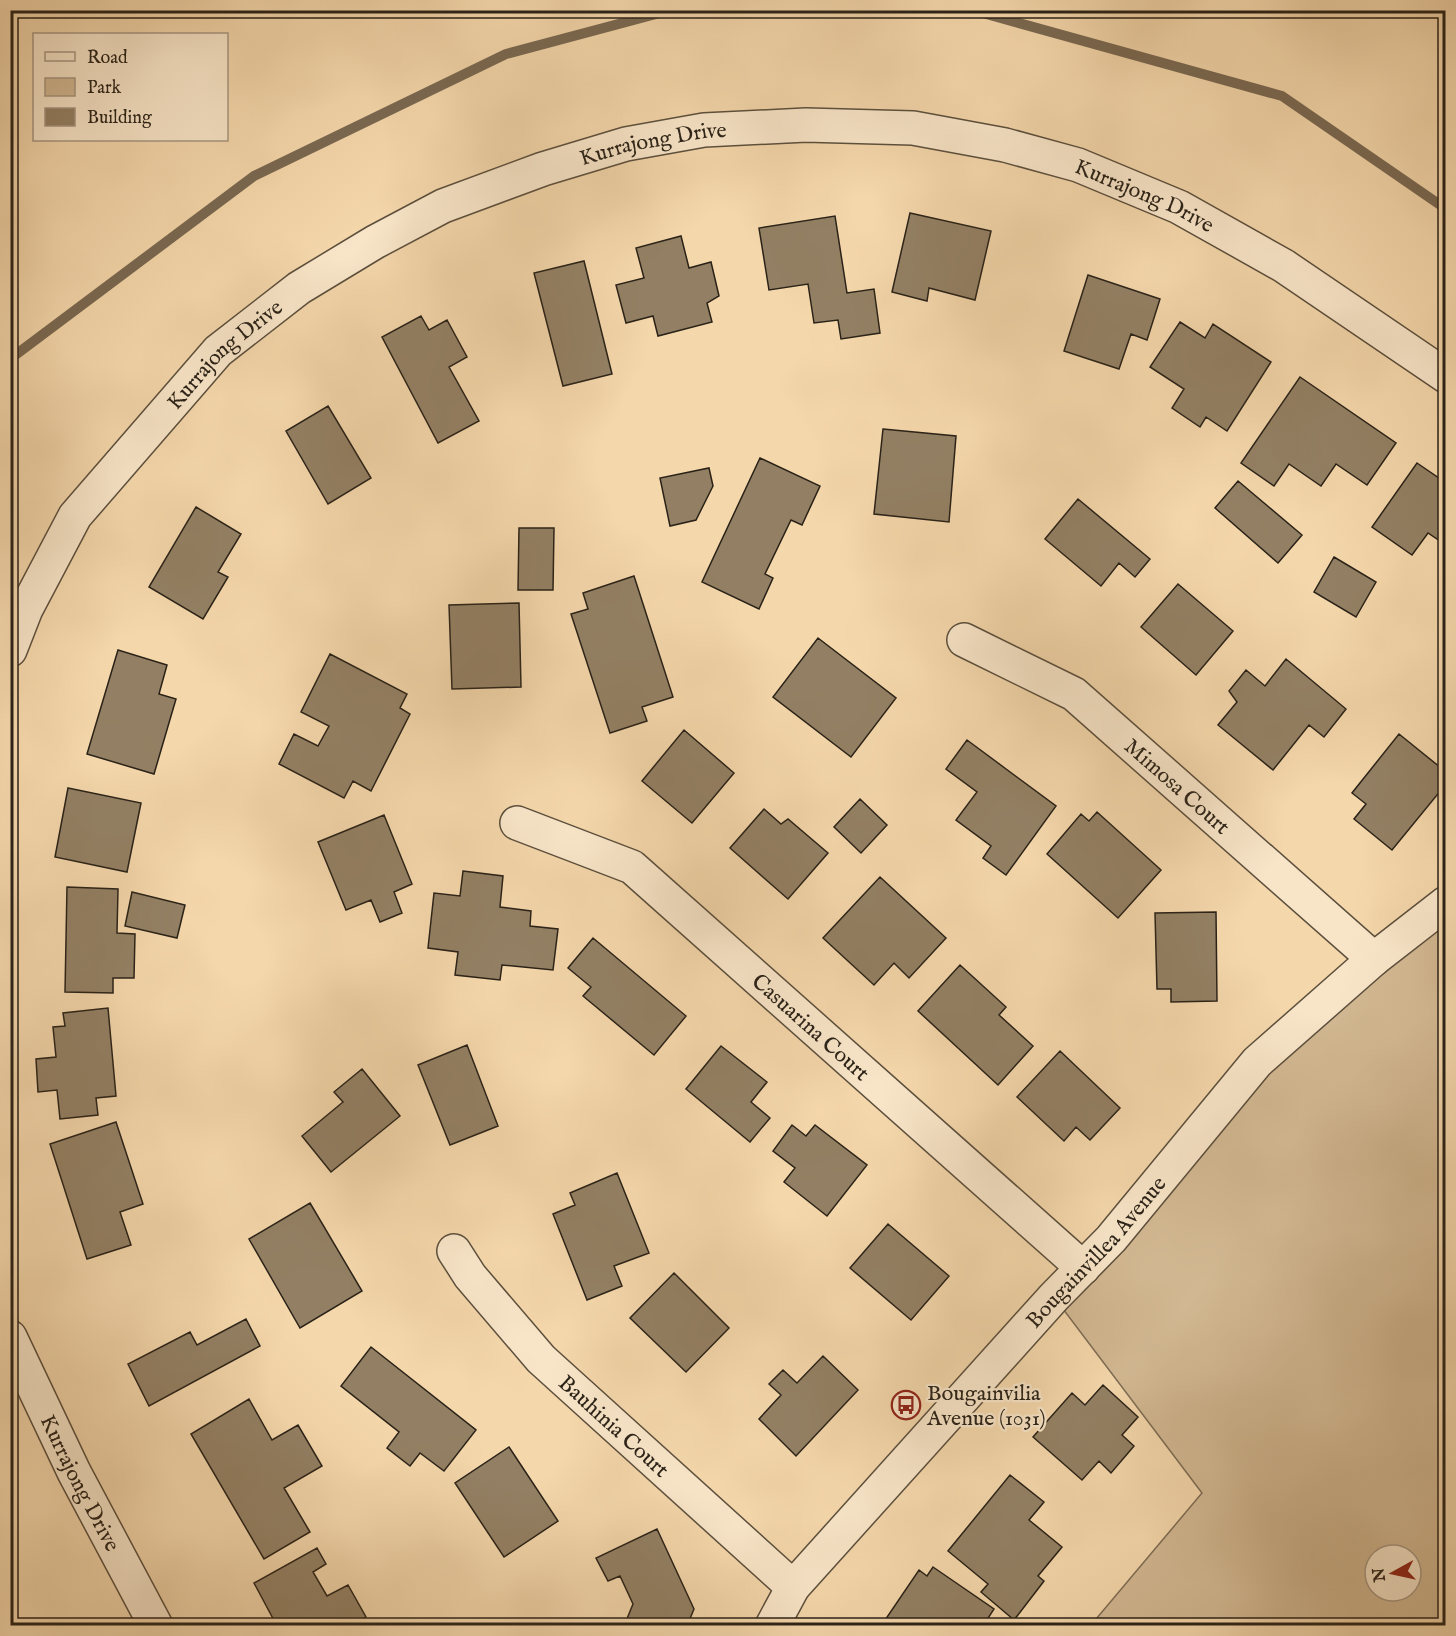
<svg xmlns="http://www.w3.org/2000/svg" width="1456" height="1636" font-family="'IM FELL English',serif">
  <rect width="100%" height="100%" fill="#f4d7ab"/>
  <filter id="stains"><feTurbulence type="fractalNoise" baseFrequency=".00333" numOctaves="4"/><feColorMatrix values="0 0 0 0 .2 0 0 0 0 .09 0 0 0 0 .02 0 0 0 .5 -.17"/></filter>
  <radialGradient id="worn" r=".72"><stop offset=".6" stop-color="#630" stop-opacity="0"/><stop offset="1" stop-color="#630" stop-opacity=".3"/></radialGradient>
  <!-- green -->
  <path fill="#d2b892" stroke="#7e6d55" stroke-width="1.5" fill-rule="evenodd" d="M1445,903V1625H1091L1202,1493L1054,1297L1257,1062ZM1375,1555H1411V1591H1375Z"/>
  <g fill="none" stroke-linecap="round" stroke-linejoin="round">
    <!-- stream -->
    <path stroke="#7a6952" stroke-width="10" d="M972,10L1282,96L1446,209
      M10,359L254,176L506,54L671,10"/>
  </g>
  <!-- building -->
  <path fill="#938064" stroke="#2a2218" stroke-width="1.5" d="M910,213L991,231L975,300L929,288L927,301L892,292Z
    M835,216L847,293L874,289L880,333L841,339L838,320L814,323L808,284L769,290L759,228Z
    M681,236L689,268L711,262L719,296L707,303L712,322L658,336L653,316L626,323L616,285L644,278L636,248Z
    M584,261L612,374L563,386L534,273Z
    M1088,275L1160,299L1147,340L1131,334L1119,369L1064,351Z
    M421,316L429,330L447,320L467,357L449,367L479,421L438,443L382,337Z
    M1180,322L1205,338L1213,324L1271,362L1227,431L1206,417L1200,427L1172,408L1184,389L1150,367Z
    M1300,377L1396,443L1367,485L1336,464L1321,486L1289,464L1274,486L1241,463Z
    M328,406L371,478L328,504L286,431Z
    M883,429L956,436L949,522L874,514Z
    M760,458L820,486L802,525L791,520L765,574L773,578L759,609L702,582Z
    M1417,463L1446,483V545L1428,533L1412,555L1372,527Z
    M709,468L713,486L696,520L670,526L660,478Z
    M1238,481L1302,535L1278,563L1215,508Z
    M1078,499L1150,559L1135,577L1119,563L1101,586L1045,539Z
    M196,507L241,534L218,572L228,577L203,619L149,587Z
    M519,528H554L553,590H518Z
    M1334,557L1376,582L1356,617L1314,592Z
    M634,576L673,697L642,707L647,721L610,733L571,614L588,609L583,593Z
    M1178,584L1233,631L1196,675L1141,627Z
    M519,603L521,687L452,689L449,605Z
    M818,638L896,698L851,757L773,697Z
    M118,650L167,665L159,694L176,699L154,774L87,754Z
    M330,654L407,694L400,708L410,714L371,791L353,781L344,798L279,764L294,734L318,746L329,726L301,712Z
    M1286,659L1346,709L1324,737L1309,725L1273,770L1218,725L1237,702L1229,691L1246,670L1265,686Z
    M684,730L734,773L692,823L642,781Z
    M1399,734L1446,772V784L1392,850L1354,819L1366,804L1352,793Z
    M967,740L1056,806L1006,875L983,858L991,846L956,820L977,792L946,769Z
    M68,788L141,803L127,872L55,857Z
    M860,799L887,825L861,853L834,827Z
    M764,809L781,824L788,819L828,853L788,899L730,848Z
    M1097,812L1161,870L1118,918L1047,854L1081,814L1089,821Z
    M384,815L412,884L394,892L402,913L380,922L371,900L346,910L318,842Z
    M463,871L503,876L500,907L531,911L530,926L558,929L553,970L502,965L500,980L455,975L458,952L428,948L434,893L460,896Z
    M880,877L946,938L909,978L894,963L874,985L823,938Z
    M67,887L118,889L117,933L135,934L134,978H113V993L65,992Z
    M132,892L185,905L177,938L125,926Z
    M1216,912L1217,1001L1171,1002V989H1157L1155,913Z
    M593,938L686,1016L654,1055L583,996L591,987L568,968Z
    M960,965L1006,1007L999,1015L1033,1046L998,1085L918,1011Z
    M108,1008L116,1096L96,1098L98,1115L60,1119L57,1090L38,1092L36,1059L56,1057L53,1027L65,1026L63,1013Z
    M467,1045L498,1126L450,1145L418,1065Z
    M721,1046L767,1082L751,1102L770,1118L750,1142L686,1089Z
    M1060,1051L1120,1108L1090,1140L1076,1127L1064,1141L1017,1097Z
    M362,1069L400,1116L331,1172L302,1136L343,1102L334,1092Z
    M116,1122L143,1204L120,1212L131,1245L87,1259L50,1144Z
    M792,1125L806,1136L815,1125L867,1165L827,1216L784,1182L795,1168L773,1151Z
    M617,1173L649,1253L614,1266L622,1286L587,1300L553,1214L575,1205L570,1193Z
    M310,1203L362,1291L300,1328L249,1239Z
    M888,1224L949,1276L911,1320L850,1268Z
    M674,1273L729,1328L686,1372L630,1318Z
    M246,1319L260,1346L149,1406L128,1364L190,1332L197,1345Z
    M371,1347L476,1430L444,1471L420,1453L410,1466L387,1448L399,1432L341,1386Z
    M823,1356L858,1390L796,1456L759,1419L781,1395L769,1384L783,1370L797,1383Z
    M1103,1385L1138,1417L1122,1435L1134,1446L1111,1473L1099,1461L1082,1480L1033,1437L1072,1393L1085,1405Z
    M249,1399L272,1440L298,1425L322,1466L284,1488L310,1532L264,1559L191,1434Z
    M509,1447L558,1521L504,1557L455,1483Z
    M1010,1475L1044,1502L1029,1520L1062,1547L1038,1576L1044,1581L1014,1620L981,1592L988,1584L948,1551Z
    M657,1529L694,1609L687,1626H624L633,1604L620,1576L608,1581L596,1558Z
    M317,1548L326,1564L313,1572L327,1596L348,1585L366,1617L351,1626H277L254,1583Z
    M933,1567L994,1609L983,1626H881L919,1570L927,1576Z"/>
  <g fill="none" stroke-linecap="round" stroke-linejoin="round">
    <!-- street casing -->
    <g stroke="#5c4f3d" stroke-width="36">
      <g id="street">
        <path id="s1" d="M964,640L1074,694L1374,959"/>
        <path id="s2" d="M10,650L26,609L75,516L218,351L299,288L375,242L443,206L543,169L626,144L704,130L806,125L913,128L1005,145L1078,165L1179,207L1284,266L1446,376"/>
        <path id="s3" d="M517,823L632,867L1083,1268"/>
        <path id="s4" d="M454,1251L470,1276L541,1359L793,1587"/>
        <path id="s5" d="M10,1337L74,1472L156,1626"/>
        <path id="s6" d="M772,1626L793,1587L1054,1297L1111,1239L1257,1062L1374,959L1446,903"/>
      </g>
    </g>
    <!-- street -->
    <use href="#street" stroke="#f8e5c8" stroke-width="33"/>
  </g>
  <!-- icons -->
  <defs>
    <g id="bus-ring" transform="scale(1.5)"><circle r="9.5" fill="#f8e5c8" stroke="#8f2418" stroke-width="1.5"/><path d="M-5-6H5V4H4V6H2V4H-2V6H-4V4H-5ZM-3.5-4V0h7V-4ZM-3.5 1.2v1.5H-2V1.2ZM2 1.2v1.5H3.5V1.2Z" fill="#8f2418"/></g>
  </defs>
  <g fill-rule="evenodd">
    <use href="#bus-ring" x="906" y="1405"/>
  </g>
  <g text-anchor="middle" stroke-width="4.5" stroke-linejoin="round" paint-order="stroke">
    <!-- street labels -->
    <g font-size="22" fill="#2a2218" stroke="#f8e5c8">
      <text dy="8" stroke="none"><textPath href="#s2" startOffset="856">Kurrajong Drive</textPath></text>
      <text dy="8" stroke="none"><textPath href="#s2" startOffset="1360">Kurrajong Drive</textPath></text>
      <text dy="8" stroke="none"><textPath href="#s2" startOffset="370">Kurrajong Drive</textPath></text>
      <text dy="8" stroke="none"><textPath href="#s1" startOffset="261">Mimosa Court</textPath></text>
      <text dy="8" stroke="none"><textPath href="#s3" startOffset="363">Casuarina Court</textPath></text>
      <text dy="8" stroke="none"><textPath href="#s6" startOffset="496">Bougainvillea Avenue</textPath></text>
      <text dy="8" stroke="none"><textPath href="#s4" startOffset="238">Bauhinia Court</textPath></text>
      <text dy="8" stroke="none"><textPath href="#s5" startOffset="162">Kurrajong Drive</textPath></text>
    </g>
    <!-- poi labels -->
    <g font-size="22" fill="#2a2218" stroke="#f8e5c8" text-anchor="start">
      <text x="927" y="1400">Bougainvilia<tspan x="927" dy="25">Avenue (1031)</tspan></text>
    </g>
  </g>
  <!-- margin -->
  <rect width="1456" height="1636" fill="none" stroke="#f4d7ab" stroke-width="36"/>
  <rect x="12" y="12" width="1432" height="1612" fill="none" stroke="#2a2218" stroke-width="3"/>
  <rect x="18" y="18" width="1420" height="1600" fill="none" stroke="#2a2218" stroke-width="1.5"/>
  <!-- legend -->
  <rect x="33" y="33" width="195" height="108" fill="#f8e5c8" stroke="#a69782" stroke-width="1.5"/>
  <rect x="45" y="52" width="30" height="9" fill="#f8e5c8" stroke="#a69782" stroke-width="1.5"/>
  <text x="87" y="63" font-size="18" fill="#2a2218">Road</text>
  <rect x="45" y="78" width="30" height="18" fill="#d2b892" stroke="#a69782" stroke-width="1.5"/>
  <text x="87" y="93" font-size="18" fill="#2a2218">Park</text>
  <rect x="45" y="108" width="30" height="18" fill="#938064" stroke="#a69782" stroke-width="1.5"/>
  <text x="87" y="123" font-size="18" fill="#2a2218">Building</text>
  <!-- north arrow -->
  <g transform="translate(1393 1573) rotate(262)"><circle r="28" fill="#f8e5c8" stroke="#a69782" stroke-width="1.5"/>
  <path d="M0-4.5L10 22L0 15L-10 22Z" fill="#8f2418"/>
  <text y="-9" font-size="16" font-weight="bold" text-anchor="middle" fill="#2a2218">N</text>
  </g>
  <rect width="100%" height="100%" filter="url(#stains)"/>
  <rect width="100%" height="100%" fill="url(#worn)"/>
</svg>
